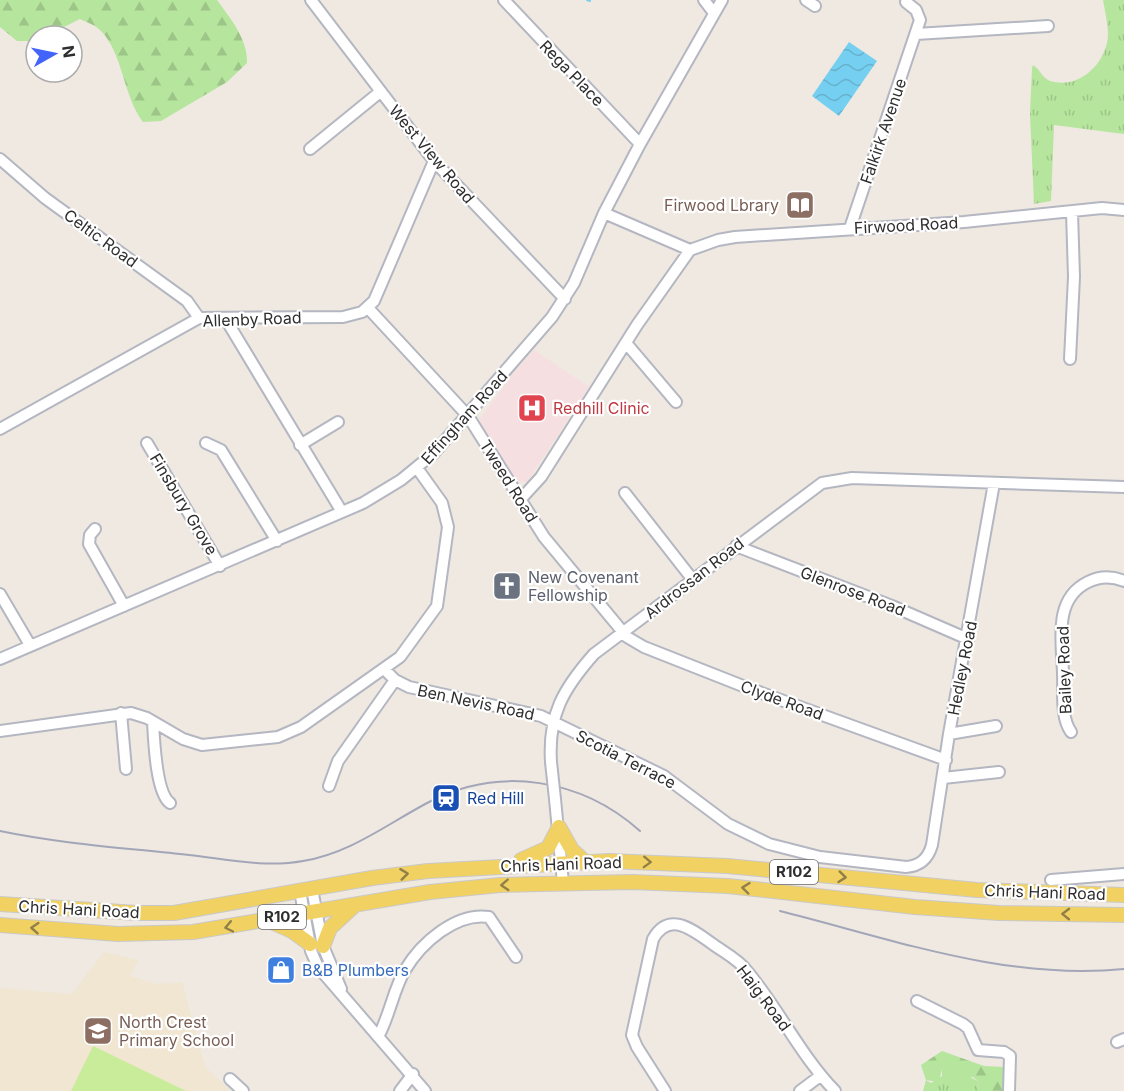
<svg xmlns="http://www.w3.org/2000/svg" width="1124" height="1091" font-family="Inter,sans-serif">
  <defs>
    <pattern id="grass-tufts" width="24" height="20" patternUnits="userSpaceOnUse" patternTransform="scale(1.5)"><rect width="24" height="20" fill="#b6e59e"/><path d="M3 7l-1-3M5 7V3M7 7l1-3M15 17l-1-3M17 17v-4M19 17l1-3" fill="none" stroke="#9dc588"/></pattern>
    <pattern id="forest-firs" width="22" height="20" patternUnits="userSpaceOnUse" patternTransform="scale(1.5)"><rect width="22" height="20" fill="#b6e59e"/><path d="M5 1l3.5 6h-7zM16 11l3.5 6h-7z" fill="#9dc588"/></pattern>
    <pattern id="water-waves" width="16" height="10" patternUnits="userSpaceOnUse" patternTransform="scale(1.5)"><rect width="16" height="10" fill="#75cff0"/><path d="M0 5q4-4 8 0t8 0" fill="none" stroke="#66b2ce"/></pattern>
  </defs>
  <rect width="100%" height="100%" fill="#efe9e1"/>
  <!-- education -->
  <path fill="#f0e6d1" d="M104,952L138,960L130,976L156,984L182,982L205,1067L231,1091H0V988L72,994Z"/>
  <!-- medical -->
  <path fill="#f5dfe0" d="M534,350L589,387L533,473L527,482L518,481L513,479L479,420L511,376Z"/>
  <!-- grass -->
  <path fill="url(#grass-tufts)" d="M1103,0H1124V134L1054,125L1051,201L1034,204L1030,114L1032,68L1033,65C1040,69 1042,78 1050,81C1077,89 1101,68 1107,43C1110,31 1105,12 1103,0Z
    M946,1065L978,1081L979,1091H923L926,1080L931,1083L942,1076V1069Z"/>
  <!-- forest -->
  <path fill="url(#forest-firs)" d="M0,0H217C230,18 248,39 247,63L227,82L161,121L143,122C123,96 123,52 100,30C95,25 86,22 80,19L46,36H36V41H17L0,27Z
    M942,1051L984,1066L1004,1067L1002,1091H979L978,1081L973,1077L956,1078L950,1067L946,1066L942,1069L939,1082L926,1080L921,1065Z"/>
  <!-- pitch -->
  <path fill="#c9ec9a" d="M93,1046L186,1091H71Z"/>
  <!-- water -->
  <path fill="url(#water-waves)" d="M849,42L877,61L839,116L812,96Z"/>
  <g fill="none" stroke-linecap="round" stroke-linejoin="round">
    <!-- stream -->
    <path stroke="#75cff0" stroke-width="2" d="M587,0L590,1"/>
    <!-- minor casing -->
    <g stroke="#b4b7c1" stroke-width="14">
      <path id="minor" d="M311,0L434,161L565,299
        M504,0L640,144
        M704,0L714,13
        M806,0L815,6
        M916,34L1048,26
        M310,149L380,92
        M0,159L45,198L187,301L199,318
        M604,213L690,250
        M850,228L920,20L916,10L906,2
        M368,308L468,416L544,537L627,637L644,647L748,688L946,760
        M225,318L339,507
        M626,343L676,402
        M1070,359L1074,277L1072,212
        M0,429L199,318L343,317L362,312L374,301L434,161
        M147,443L220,566
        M206,443L221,450L277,541
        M300,445L338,422
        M625,493L693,580
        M520,500L541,477L637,325L690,250L718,240L735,237L964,222L1102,208L1124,210
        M95,529L90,535L89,544L124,606
        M736,546L892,606L968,639
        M0,594L30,645
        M0,659L363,503L401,480L434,453L552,317L574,283L604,213L640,144L722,0
        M384,669L395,680L409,687L541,716L664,776L728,824L769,844L820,857L906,867C920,866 928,859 932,845L949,734L994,483
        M121,713L126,769
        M153,722C154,740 156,793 170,803
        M0,731L131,713L147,718L183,739L202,745L278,737L301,727L400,657L437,606L448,527L442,503L417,468
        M1071,732C1060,716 1064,692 1063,673C1062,641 1053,599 1088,582C1100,576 1112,576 1124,581
        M949,734L996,726
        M551,762C548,715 563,689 594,654L822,483L852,478L1124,487
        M943,778L999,772
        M329,786L338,761L395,680
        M555,799L563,883
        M1051,880L1124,874
        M312,889L323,946L341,989
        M300,891L311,951L318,967L425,1091
        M917,1001L963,1024L968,1028L978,1050L1004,1052L1010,1056L1009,1091
        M379,1035C390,1014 394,988 405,970C421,943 456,912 489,917L516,957
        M1117,1042L1124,1039
        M230,1079L243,1091
        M400,1091L413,1074
        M665,1091L637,1047L632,1035L653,939C670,909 695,932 714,945C725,953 739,960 747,971C779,1009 800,1055 835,1091
        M800,1091L820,1076"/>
    </g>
    <!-- major casing -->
    <g stroke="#c9c9c9" stroke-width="16">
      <path id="major" d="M559,827L572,850L584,861
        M521,860L548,848L559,827
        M0,904L137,913H174L372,878L428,871L609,861L727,866L977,890L1124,895
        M265,919L292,931L310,944
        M0,925L118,934L193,932L430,892L500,885L632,882L728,886L915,907L999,913L1124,915
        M323,946L330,928L355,905"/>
    </g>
    <!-- minor -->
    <use href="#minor" stroke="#fff" stroke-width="10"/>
    <!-- major -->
    <use href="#major" stroke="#f2d163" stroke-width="14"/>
    <!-- rail -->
    <path stroke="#a3a6b8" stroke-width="2" d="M0,831C62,844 126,848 189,855C226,859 265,868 303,861C351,853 387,824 429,802C500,765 582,779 640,831
      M780,911C892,939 1007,981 1124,969"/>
    <!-- minor-bridge casing -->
    <g stroke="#b4b7c1" stroke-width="14" stroke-linecap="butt">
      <path id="minor-bridge" d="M551,762L555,799"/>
    </g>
    <!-- minor-bridge -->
    <use href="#minor-bridge" stroke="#fff" stroke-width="10"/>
  </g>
  <!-- one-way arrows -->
  <defs><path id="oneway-chevron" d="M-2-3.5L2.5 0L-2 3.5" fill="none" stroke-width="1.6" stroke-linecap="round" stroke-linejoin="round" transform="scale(1.5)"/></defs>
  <g stroke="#908048">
    <use href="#oneway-chevron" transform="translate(647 862) rotate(2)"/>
    <use href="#oneway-chevron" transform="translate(404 874) rotate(-7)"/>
    <use href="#oneway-chevron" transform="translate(842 877) rotate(6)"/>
    <use href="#oneway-chevron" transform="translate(505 885) rotate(177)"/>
    <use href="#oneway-chevron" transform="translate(746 888) rotate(-174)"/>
    <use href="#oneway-chevron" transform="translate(1066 914) rotate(-179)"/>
    <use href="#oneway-chevron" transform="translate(229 927) rotate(168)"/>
    <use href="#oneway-chevron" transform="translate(35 928) rotate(-176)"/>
  </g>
  <!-- icons -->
  <defs>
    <g id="library-square" transform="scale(1.5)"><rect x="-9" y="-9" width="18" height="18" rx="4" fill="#8d6e63" stroke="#fff"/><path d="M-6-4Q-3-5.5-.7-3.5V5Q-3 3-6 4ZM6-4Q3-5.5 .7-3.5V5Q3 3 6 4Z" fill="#fff"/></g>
    <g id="hospital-square" transform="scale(1.5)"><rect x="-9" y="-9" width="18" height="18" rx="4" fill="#e0444e" stroke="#fff"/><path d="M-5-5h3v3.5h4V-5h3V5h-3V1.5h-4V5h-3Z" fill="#fff"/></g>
    <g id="church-square" transform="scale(1.5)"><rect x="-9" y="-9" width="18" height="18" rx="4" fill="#6b7280" stroke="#fff"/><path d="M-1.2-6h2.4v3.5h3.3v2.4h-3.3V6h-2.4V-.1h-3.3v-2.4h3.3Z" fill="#fff"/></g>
    <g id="station-square" transform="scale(1.5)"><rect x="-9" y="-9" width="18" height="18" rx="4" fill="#1a4fb4" stroke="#fff"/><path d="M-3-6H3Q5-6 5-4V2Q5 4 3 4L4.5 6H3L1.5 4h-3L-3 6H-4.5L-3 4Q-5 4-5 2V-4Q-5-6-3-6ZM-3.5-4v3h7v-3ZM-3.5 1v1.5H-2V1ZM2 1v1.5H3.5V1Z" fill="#fff"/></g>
    <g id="shop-square" transform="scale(1.5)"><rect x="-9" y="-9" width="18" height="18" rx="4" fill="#3f7fe0" stroke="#fff"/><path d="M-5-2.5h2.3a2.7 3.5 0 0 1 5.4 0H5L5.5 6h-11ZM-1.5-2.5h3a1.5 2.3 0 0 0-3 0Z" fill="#fff"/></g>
    <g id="school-square" transform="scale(1.5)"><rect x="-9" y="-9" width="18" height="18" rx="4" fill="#8d6e63" stroke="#fff"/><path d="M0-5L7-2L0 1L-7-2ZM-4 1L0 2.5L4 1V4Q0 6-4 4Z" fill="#fff"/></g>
  </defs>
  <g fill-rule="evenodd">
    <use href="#library-square" x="800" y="205"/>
    <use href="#hospital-square" x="532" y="408"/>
    <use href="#church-square" x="507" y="586"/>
    <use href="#station-square" x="446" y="798"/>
    <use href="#shop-square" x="281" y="970"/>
    <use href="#school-square" x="98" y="1031"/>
  </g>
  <g text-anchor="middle" stroke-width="4.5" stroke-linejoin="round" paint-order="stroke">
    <!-- shield labels -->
    <g fill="#fff" stroke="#6d6d6d" stroke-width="1.5">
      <rect x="770" y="860" width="48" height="24" rx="4.5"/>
      <rect x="258" y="905" width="48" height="24" rx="4.5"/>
    </g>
    <g font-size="15" font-weight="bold" fill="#2e2e2e">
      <text x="794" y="877">R102</text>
      <text x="282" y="922">R102</text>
    </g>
    <!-- street labels -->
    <g font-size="16" fill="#2e2e2e" stroke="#fff">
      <text transform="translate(572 73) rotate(46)" y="6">Rega Place</text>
      <text transform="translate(883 131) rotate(-71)" y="6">Falkirk Avenue</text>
      <text transform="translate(432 154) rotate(50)" y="6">West View Road</text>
      <text transform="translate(906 225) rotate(-3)" y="6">Firwood Road</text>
      <text transform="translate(101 238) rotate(36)" y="6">Celtic Road</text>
      <text transform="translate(252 319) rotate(-2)" y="6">Allenby Road</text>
      <text transform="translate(464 417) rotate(-48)" y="6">Effingham Road</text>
      <text transform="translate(509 481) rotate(58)" y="6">Tweed Road</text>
      <text transform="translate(184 504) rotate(59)" y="6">Finsbury Grove</text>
      <text transform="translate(694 578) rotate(-38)" y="6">Ardrossan Road</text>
      <text transform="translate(853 591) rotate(21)" y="6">Glenrose Road</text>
      <text transform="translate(962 668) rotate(-79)" y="6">Hedley Road</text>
      <text transform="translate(1064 670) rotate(-92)" y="6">Bailey Road</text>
      <text transform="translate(782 700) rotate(20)" y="6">Clyde Road</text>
      <text transform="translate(476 702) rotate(12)" y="6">Ben Nevis Road</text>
      <text transform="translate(626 759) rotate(27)" y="6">Scotia Terrace</text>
      <text transform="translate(561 864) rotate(-2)" y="6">Chris Hani Road</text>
      <text transform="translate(1045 892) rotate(2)" y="6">Chris Hani Road</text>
      <text transform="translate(79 909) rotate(3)" y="6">Chris Hani Road</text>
      <text transform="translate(764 998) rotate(53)" y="6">Haig Road</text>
    </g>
    <!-- education labels -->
    <g font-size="16" fill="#785e54" stroke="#fff" text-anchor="end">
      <text x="779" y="211">Firwood Lbrary</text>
      <text x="119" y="1028" text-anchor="start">North Crest<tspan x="119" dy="18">Primary School</tspan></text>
    </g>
    <!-- health labels -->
    <g font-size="16" fill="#be3a42" stroke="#fff" text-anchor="start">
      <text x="553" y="414">Redhill Clinic</text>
    </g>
    <!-- worship labels -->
    <g font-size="16" fill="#5b616d" stroke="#fff" text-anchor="start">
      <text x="528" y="583">New Covenant<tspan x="528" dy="18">Fellowship</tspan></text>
    </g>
    <!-- transit labels -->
    <g font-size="16" fill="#164399" stroke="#fff" text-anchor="start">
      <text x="467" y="804">Red Hill</text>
    </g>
    <!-- shop labels -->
    <g font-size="16" fill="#366cbe" stroke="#fff" text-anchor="start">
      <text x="302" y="976">B&amp;B Plumbers</text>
    </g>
  </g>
  <!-- north arrow -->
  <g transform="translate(54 54) rotate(81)"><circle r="28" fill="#ffffff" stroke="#ababab" stroke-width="1.5"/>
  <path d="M0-4.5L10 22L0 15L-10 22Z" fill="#4264fb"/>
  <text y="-9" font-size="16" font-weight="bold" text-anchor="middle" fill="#2e2e2e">N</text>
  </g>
</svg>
